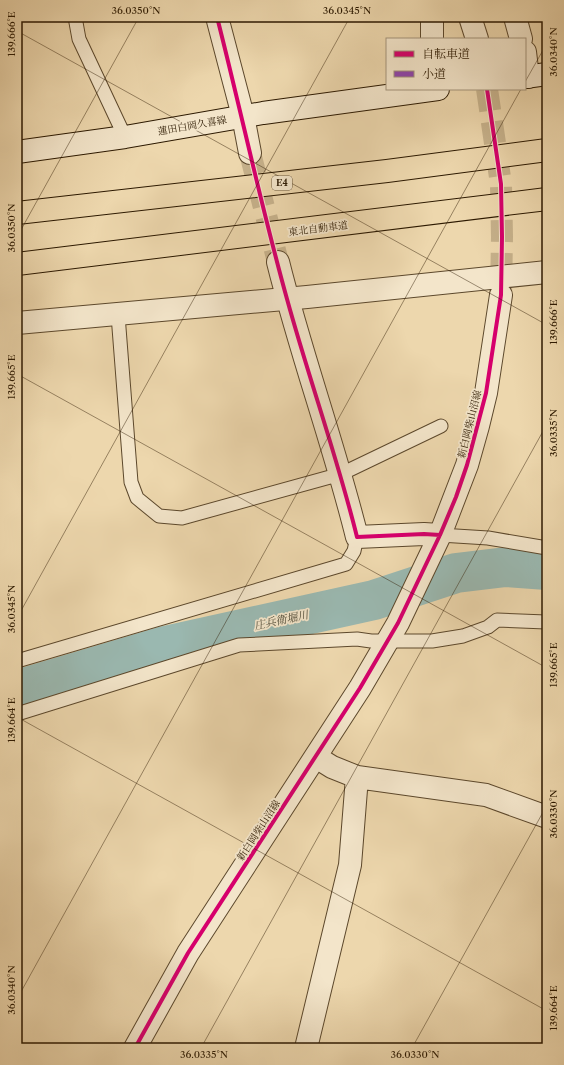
<svg xmlns="http://www.w3.org/2000/svg" width="564" height="1065" font-family="'Libre Caslon Text','Noto Serif JP',serif">
  <rect width="100%" height="100%" fill="#edd7ad"/>
  <filter id="stains"><feTurbulence type="fractalNoise" baseFrequency=".005" numOctaves="4"/><feColorMatrix values="0 0 0 0 .2 0 0 0 0 .09 0 0 0 0 .02 0 0 0 .5 -.17"/></filter>
  <radialGradient id="worn" r=".72"><stop offset=".6" stop-color="#630" stop-opacity="0"/><stop offset="1" stop-color="#630" stop-opacity=".3"/></radialGradient>
  <g fill="none" stroke-linecap="round" stroke-linejoin="round">
    <!-- river -->
    <path stroke="#9ab8b0" stroke-width="40" d="M17,690L165,646L374,600L456,573L506,567L547,570"/>
    <!-- tertiary-tunnel -->
    <path stroke="#c6b18b" stroke-width="22" stroke-dasharray="22 11" stroke-linecap="butt" d="M487,89L501,184L502,237L501,295
      M250,153L278,262"/>
    <!-- service casing -->
    <g stroke="#5c482c" stroke-width="15">
      <path id="service" d="M75,17L79,39L125,137
        M118,315L131,482L137,498L159,516L182,518L341,474L441,426
        M440,535L488,538L547,548
        M17,661L346,564L354,551L357,537
        M17,714L239,645L357,639L371,641H432L463,636L488,627L497,620L546,622"/>
    </g>
    <!-- minor casing -->
    <g stroke="#5c482c" stroke-width="24">
      <path id="minor" d="M217,17L243,116L250,153
        M432,17V39
        M515,17L521,39
        M525,52L528,77
        M278,262C301,355 334,444 357,537L424,534L440,535
        M316,757L332,767L357,777L486,795L547,817
        M306,1048L350,865L357,777"/>
    </g>
    <!-- tertiary casing -->
    <g stroke="#5c482c" stroke-width="24">
      <path id="tertiary" d="M470,17L477,39
        M17,323L307,297L547,272
        M135,1048L188,953L360,688L398,623L440,535L467,465L478,426L486,393L501,295"/>
    </g>
    <!-- secondary casing -->
    <g stroke="#2c1901" stroke-width="24">
      <path id="secondary" d="M525,77L547,74
        M17,152L125,137L263,113L438,89"/>
    </g>
    <!-- motorway casing -->
    <g stroke="#2c1901" stroke-width="24">
      <path id="motorway" d="M17,213L387,171L547,150
        M17,264L547,199"/>
    </g>
    <!-- service -->
    <use href="#service" stroke="#f3e5ca" stroke-width="13"/>
    <!-- minor -->
    <use href="#minor" stroke="#f3e5ca" stroke-width="22"/>
    <!-- tertiary -->
    <use href="#tertiary" stroke="#f3e5ca" stroke-width="22"/>
    <!-- secondary -->
    <use href="#secondary" stroke="#f3e5ca" stroke-width="22"/>
    <!-- motorway -->
    <use href="#motorway" stroke="#edd7ad" stroke-width="22"/>
    <!-- quiet -->
    <path stroke="#8e44ad" stroke-width="3" stroke-dasharray="6 3" stroke-linecap="butt" d="M546,622H547"/>
    <!-- cycleway casing -->
    <g stroke="#f3e5ca" stroke-width="6">
      <path id="cycleway" d="M217,17C241,111 261,206 287,299C309,379 337,456 357,537L424,534L440,535
        M135,1048L188,953L360,688L398,623L440,535L456,497L467,465L486,393L501,295L502,237L501,184L487,89"/>
    </g>
    <!-- cycleway -->
    <use href="#cycleway" stroke="#d6006c" stroke-width="4"/>
  </g>
  <!-- ticks -->
  <path fill="none" stroke="#2c1901" stroke-width="1" stroke-opacity="0.45" d="M17,31L547,325M525,82L547,43M17,237L139,17M17,374L547,668M17,618L350,17M17,717L547,1011M17,999L521,89M201,1048L547,424M412,1048L547,805"/>
  <g text-anchor="middle" stroke-width="3.5" stroke-linejoin="round" paint-order="stroke">
    <!-- shield labels -->
    <rect fill="#f3e5ca" stroke="#68563d" stroke-width="1" x="272" y="176" width="20" height="14" rx="3"/>
    <g font-size="9" font-weight="bold" fill="#2c1901">
      <text x="282" y="186">E4</text>
    </g>
    <!-- street labels -->
    <g font-size="10" fill="#2c1901" stroke="#f3e5ca">
      <text transform="translate(192 125) rotate(-10)" y="4">蓮田白岡久喜線</text>
      <text transform="translate(318 228) rotate(-7)" y="4">東北自動車道</text>
      <text transform="translate(469 424) rotate(-76)" y="4">新白岡柴山沼線</text>
      <text transform="translate(258 830) rotate(-57)" y="4">新白岡柴山沼線</text>
    </g>
    <!-- water labels -->
    <g font-size="11" font-style="italic" fill="#4d4936" stroke="#f3e5ca">
      <text transform="translate(281 620) rotate(-12)" y="4">庄兵衛堀川</text>
    </g>
  </g>
  <!-- margin -->
  <rect width="564" height="1065" fill="none" stroke="#edd7ad" stroke-width="44"/>
  <!-- legend -->
  <rect x="386" y="38" width="140" height="52" fill="#f3e5ca" stroke="#a3937a"/>
  <rect x="394" y="51" width="20" height="6" fill="#d6006c" stroke="#a3937a"/>
  <text x="422" y="58" font-size="12" fill="#2c1901">自転車道</text>
  <rect x="394" y="71" width="20" height="6" fill="#8e44ad" stroke="#a3937a"/>
  <text x="422" y="78" font-size="12" fill="#2c1901">小道</text>
  <rect x="22" y="22" width="520" height="1021" fill="none" stroke="#2c1901" stroke-width="1.5"/>
  <g font-size="10" text-anchor="middle" fill="#2c1901">
    <text x="136" y="14">36.0350°N</text>
    <text x="347" y="14">36.0345°N</text>
    <text transform="translate(11 34) rotate(-90)" y="4">139.666°E</text>
    <text transform="translate(553 52) rotate(-90)" y="4">36.0340°N</text>
    <text transform="translate(11 228) rotate(-90)" y="4">36.0350°N</text>
    <text transform="translate(553 322) rotate(-90)" y="4">139.666°E</text>
    <text transform="translate(11 377) rotate(-90)" y="4">139.665°E</text>
    <text transform="translate(553 433) rotate(-90)" y="4">36.0335°N</text>
    <text transform="translate(11 609) rotate(-90)" y="4">36.0345°N</text>
    <text transform="translate(553 665) rotate(-90)" y="4">139.665°E</text>
    <text transform="translate(11 720) rotate(-90)" y="4">139.664°E</text>
    <text transform="translate(553 814) rotate(-90)" y="4">36.0330°N</text>
    <text transform="translate(11 990) rotate(-90)" y="4">36.0340°N</text>
    <text transform="translate(553 1008) rotate(-90)" y="4">139.664°E</text>
    <text x="204" y="1058">36.0335°N</text>
    <text x="415" y="1058">36.0330°N</text>
  </g>
  <rect width="100%" height="100%" filter="url(#stains)"/>
  <rect width="100%" height="100%" fill="url(#worn)"/>
</svg>
